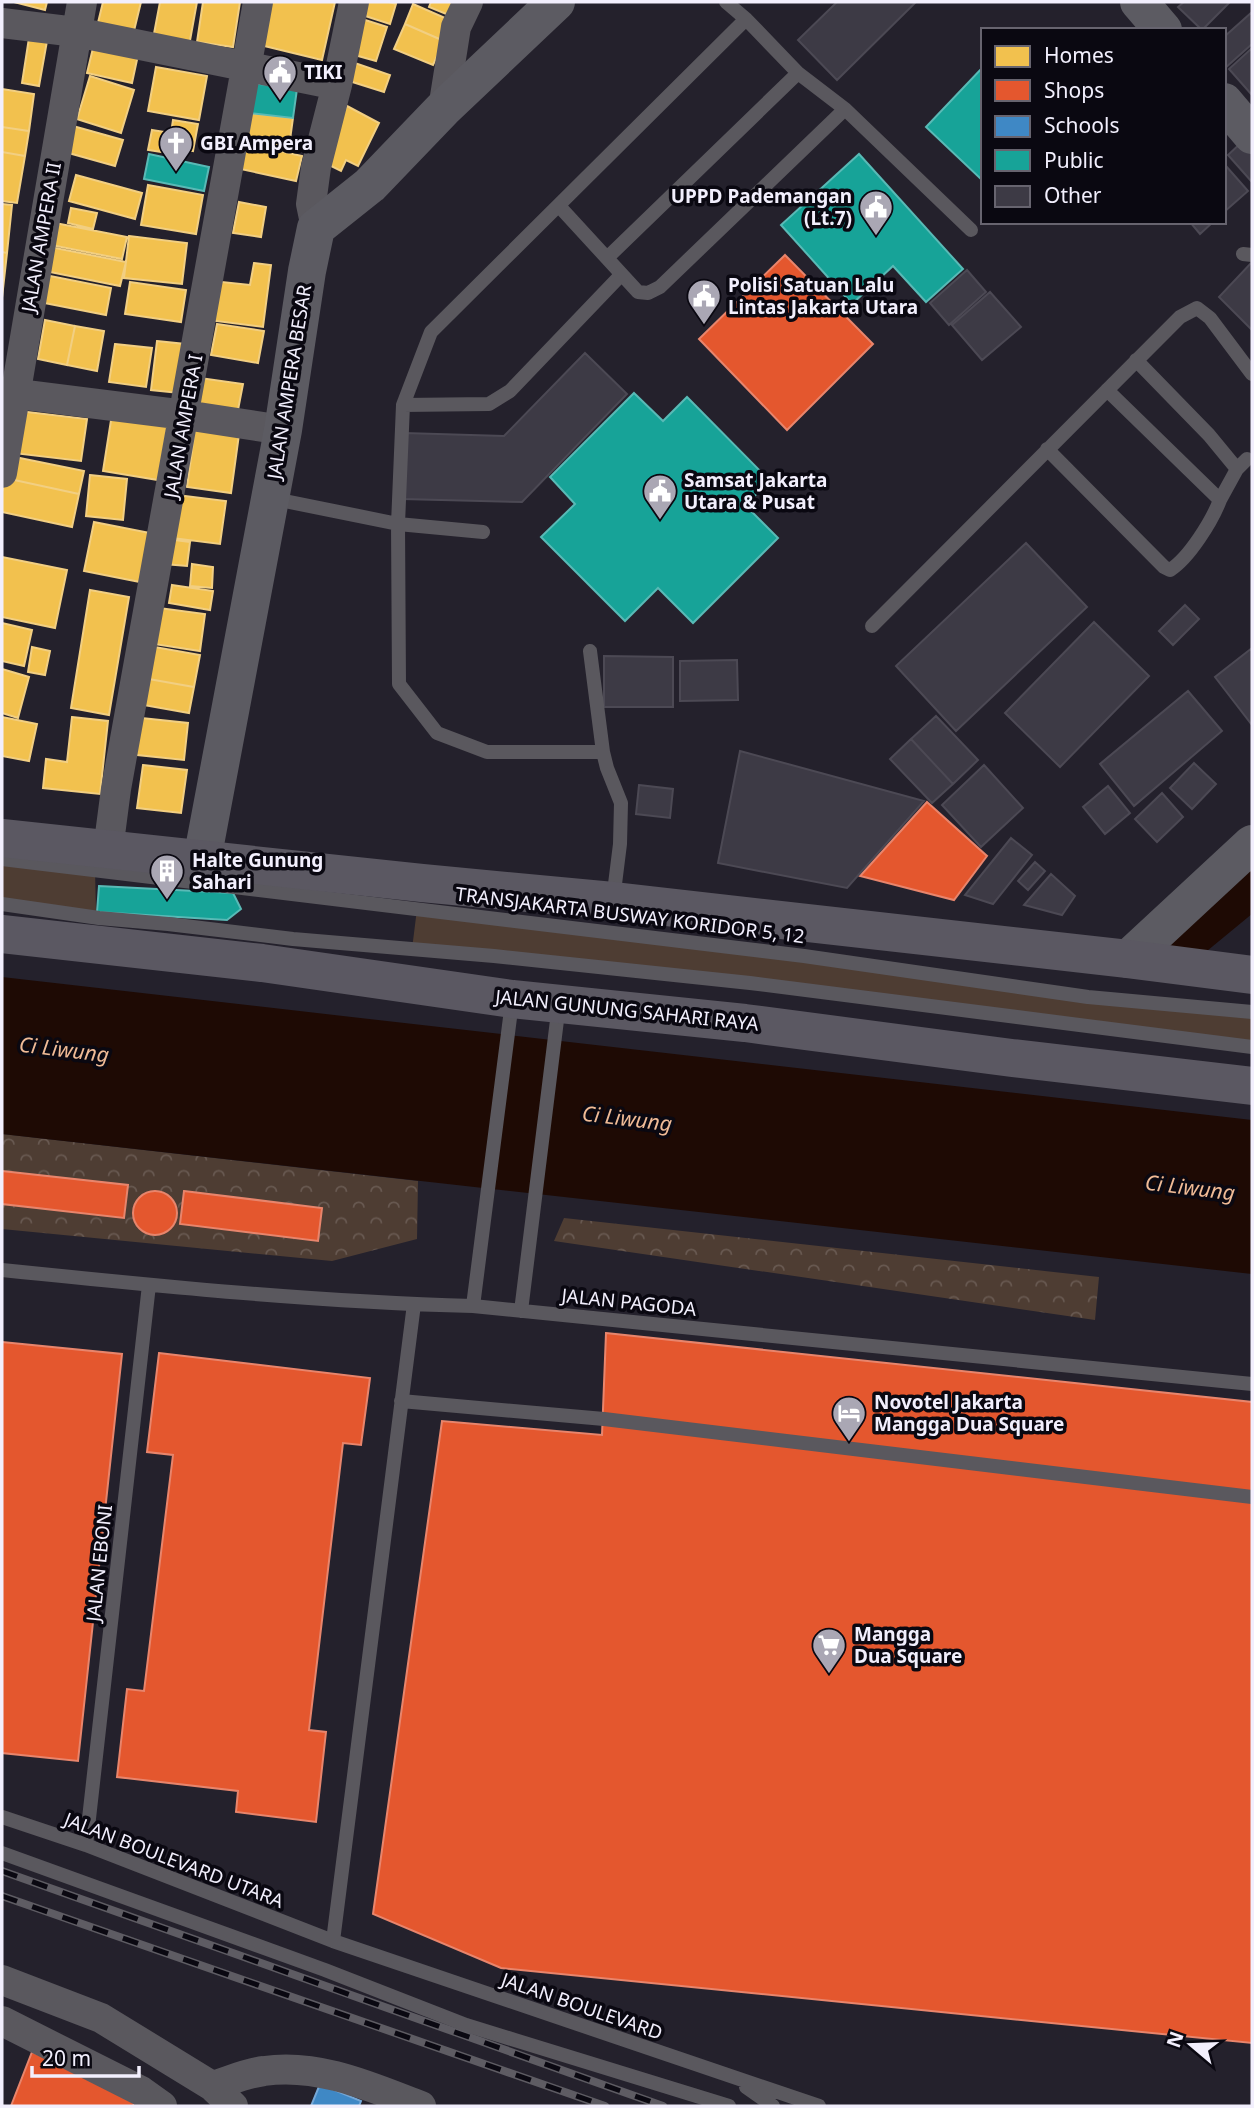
<svg xmlns="http://www.w3.org/2000/svg" width="1254" height="2108" font-family="'Noto Sans',sans-serif">
  <defs>
    <pattern id="park-crowns" width="20" height="18" patternUnits="userSpaceOnUse" patternTransform="scale(1.75)"><rect width="20" height="18" fill="#4e3d33"/><path d="M2 6a3 3 0 1 1 6 0M12 15a3 3 0 1 1 6 0" fill="none" stroke="#685951"/></pattern>
  </defs>
  <rect width="100%" height="100%" fill="#24212c"/>
  <!-- green -->
  <path fill="#4e3d33" d="M1252,844V891L1163,965L1128,959Z
    M2,859L95,870L96,911L2,906Z
    M417,909L1252,1012V1047L412,949Z"/>
  <!-- park -->
  <path fill="url(#park-crowns)" d="M2,1134L418,1181L417,1239L332,1261L2,1229Z
    M564,1218L1099,1277L1095,1320L554,1241Z"/>
  <!-- water -->
  <path fill="#1e0a04" d="M2,977L1252,1120V1274L2,1134Z"/>
  <!-- homes -->
  <path fill="#f2c14e" stroke="#f2cf82" stroke-width="2" d="M14,2H47L45,10Z
    M103,2H141L132,39L96,31Z
    M160,2H197L189,46L153,39Z
    M203,2H240L233,47L197,42Z
    M265,2H335L322,60L256,44Z
    M359,2H389L396,4L390,24L356,13Z
    M431,2H463L456,18L429,7Z
    M413,4L452,21L444,41L405,24Z
    M362,19L387,27L376,61L351,54Z
    M405,24L444,41L433,65L394,49Z
    M29,38L47,41L39,86L22,83Z
    M94,44L138,55L132,83L87,73Z
    M349,61L390,75L384,92L343,79Z
    M156,67L207,76L199,120L148,111Z
    M90,76L134,90L121,133L77,119Z
    M2,89L34,94L29,131L2,127Z
    M347,106L379,123L358,166L346,160L341,171L319,160Z
    M249,113L293,118L289,147L245,140Z
    M173,120L198,124L193,151L169,147Z
    M73,126L123,140L115,166L65,152Z
    M2,127L29,131L25,156L2,152Z
    M152,130L165,132L162,152L148,150Z
    M242,143L302,156L296,181L236,168Z
    M2,152L25,156L17,203L2,201Z
    M76,175L142,193L135,219L69,201Z
    M148,185L203,195L196,234L141,225Z
    M239,202L266,207L261,237L233,233Z
    M2,204L12,205L7,253L2,252Z
    M71,208L97,213L93,229L68,223Z
    M50,222L127,237L122,259L46,244Z
    M129,236L187,243L182,284L124,278Z
    M45,246L126,262L120,286L40,270Z
    M2,252L7,253L2,298Z
    M254,263L271,265L263,327L208,320L213,281L250,285Z
    M40,274L111,288L106,315L34,301Z
    M130,282L186,290L181,322L125,314Z
    M45,320L75,326L67,365L38,359Z
    M217,324L264,331L258,363L211,355Z
    M75,326L104,331L97,371L67,365Z
    M157,341L185,344L179,393L151,390Z
    M115,344L152,348L146,387L109,382Z
    M200,378L243,384L238,410L196,404Z
    M19,411L87,419L81,461L13,453Z
    M112,414L168,423L158,480L103,471Z
    M196,421L240,427L231,493L187,487Z
    M10,456L84,471L79,494L5,478Z
    M90,475L127,479L123,520L86,516Z
    M5,478L79,494L72,527L2,512V492Z
    M177,495L226,501L220,544L172,538Z
    M94,522L150,533L140,582L84,571Z
    M167,539L190,542L187,566L164,564Z
    M2,557L67,570L55,628L2,617Z
    M192,564L213,567L212,588L190,586Z
    M172,585L213,591L210,610L169,603Z
    M90,590L129,597L109,715L71,708Z
    M159,608L205,614L200,651L154,644Z
    M2,623L32,630L24,666L2,661Z
    M149,646L200,655L194,687L143,678Z
    M32,647L50,651L45,675L28,672Z
    M2,669L29,677L18,718L2,713Z
    M143,678L194,687L189,713L138,704Z
    M2,717L37,724L29,761L2,756Z
    M72,717L108,721L100,794L43,788L46,759L67,762Z
    M132,717L188,723L184,760L128,754Z
    M143,765L187,770L181,813L137,808Z"/>
  <!-- shops -->
  <path fill="#e4572e" stroke="#e8856c" stroke-width="2" d="M785,255L873,344L787,430L699,339Z
    M927,802L987,856L954,900L860,876Z
    M2,1171L128,1185L124,1218L2,1204Z
    M133 1213a22 22 0 1 1 44 0a22 22 0 1 1-44 0Z
    M184,1191L322,1208L318,1241L180,1224Z
    M606,1333L1252,1402V2043L501,1968L373,1914L442,1421L602,1435Z
    M2,1342L122,1354L78,1761L2,1753Z
    M159,1353L370,1378L361,1445L343,1443L309,1730L326,1732L316,1822L236,1812L238,1791L117,1777L127,1689L144,1691L173,1455L147,1452Z
    M32,2052L138,2092L133,2106H11Z"/>
  <!-- schools -->
  <path fill="#3f88c5" stroke="#75a7d6" stroke-width="2" d="M320,2084L361,2101L359,2106H311Z"/>
  <!-- public -->
  <path fill="#17a398" stroke="#59bab6" stroke-width="2" d="M983,67V181L926,127Z
    M253,83L297,89L293,118L249,113Z
    M149,154L209,167L204,191L144,179Z
    M859,154L963,269L926,302L893,266L852,304L781,225Z
    M634,393L663,421L687,397L770,481L745,505L778,538L693,623L658,588L625,621L541,537L575,504L550,477Z
    M99,886L233,893L241,909L227,920L97,912Z"/>
  <g fill="none" stroke-linecap="round" stroke-linejoin="round">
    <!-- canal -->
    <path stroke="#1e0a04" stroke-width="37" d="M1184,946L1252,890"/>
  </g>
  <!-- building -->
  <path fill="#3d3a45" stroke="#4c4954" stroke-width="2" d="M837,2H916L837,80L798,40Z
    M1184,2H1230L1202,30L1178,7Z
    M1252,12V44L1224,69V37Z
    M1252,48V95L1229,69Z
    M1244,140L1252,150V182L1228,155Z
    M1226,166L1248,191L1224,212V167Z
    M1190,222H1213L1200,234Z
    M1252,262V330L1219,297Z
    M967,270L986,292L949,325L930,303Z
    M990,292L1021,327L982,360L952,325Z
    M585,353L627,394L522,502L403,499L405,433L504,436Z
    M1026,543L1087,607L956,731L896,666Z
    M1185,605L1199,619L1173,645L1159,631Z
    M1094,622L1149,676L1060,767L1005,713Z
    M1252,648V725L1215,677Z
    M604,656L673,657V707H604Z
    M737,660L738,700L680,701V661Z
    M1188,691L1222,731L1134,806L1100,764Z
    M936,716L978,760L953,784L911,739Z
    M911,739L953,784L932,803L890,759Z
    M740,751L924,801L847,888L718,863Z
    M1194,763L1216,784L1192,809L1170,788Z
    M984,765L1023,808L981,847L942,805Z
    M639,785L673,789L670,818L636,814Z
    M1108,786L1130,813L1105,834L1083,807Z
    M1162,793L1183,817L1157,842L1135,819Z
    M1011,838L1032,855L993,904L965,895Z
    M1035,862L1045,871L1028,890L1018,881Z
    M1051,874L1075,896L1062,915L1024,905Z"/>
  <g fill="none" stroke-linecap="round" stroke-linejoin="round">
    <!-- lane -->
    <path stroke="#5a585e" stroke-width="14" d="M726,2L746,19
      M559,206L638,292L648,293L660,287L845,109
      M1243,254L1252,255
      M608,257L798,73
      M1136,360L1209,435L1237,469L1247,459
      M403,405L489,404L510,391L621,275
      M1047,449L1164,567L1170,570C1189,558 1212,521 1220,500L1107,390
      M270,498L398,524L483,532
      M1220,500L1237,469
      M872,626L1180,317L1197,308L1210,318L1252,374
      M590,651L603,752L607,768L621,803L620,844L613,900
      M603,752H487L437,733L399,684L398,524L403,405L431,332L746,19L798,73L845,109L971,230
      M2,859L804,956L1088,997L1252,1012
      M2,904L99,918L168,924L293,939L494,956L750,983L1252,1047
      M2,1270C158,1286 316,1302 473,1306L1252,1384
      M473,1306L512,1002
      M521,1311L559,1004
      M401,1401L604,1419L1252,1497
      M2,1817L86,1845L333,1941L819,2106
      M86,1845L149,1285
      M2,1853L325,1970L466,2025L729,2106
      M333,1941L414,1304
      M746,2087L773,2106"/>
    <!-- street -->
    <path stroke="#5a585e" stroke-width="30" d="M2,23L76,32L337,85
      M443,109L456,27L468,2
      M316,228L311,204L316,167L337,85L354,2
      M2,392L185,415L283,430
      M2,473L82,2
      M108,850L116,789L258,2
      M2,1980L101,2018L212,2086L233,2106
      M2,2021L141,2091L162,2106
      M212,2086C229,2081 247,2073 264,2071C319,2063 371,2087 421,2106"/>
    <!-- secondary -->
    <path stroke="#5c5b62" stroke-width="38" d="M1139,2L1163,30
      M1224,102L1252,135
      M202,860L283,430L307,271L316,228L370,185L443,109L556,2
      M1128,959L1252,844"/>
    <!-- primary -->
    <path stroke="#5b5862" stroke-width="38" d="M2,838L422,883L613,901L1128,959L1252,975
      M2,934L262,963L512,999L745,1023L1012,1058L1252,1086"/>
    <!-- rail casing -->
    <g stroke="#5e5c63" stroke-width="8">
      <path id="rail" d="M2,1871L663,2106
        M2,1896L605,2106"/>
    </g>
    <!-- rail -->
    <use href="#rail" stroke="#0a0811" stroke-width="5" stroke-dasharray="16" stroke-linecap="butt"/>
  </g>
  <!-- icons -->
  <defs>
    <g id="civic-pin" transform="scale(1.75)"><path d="M0 17L-7.5 6A9.5 9.5 0 1 1 7.5 6Z" fill="#aaa7b4" stroke="#0a0811"/><path d="M-.6-6.5H3V-4.5H.6V-3L4-1V1h2V6H-6V1h2V-1L-.6-3ZM-1.2 2.5V6h2.4V2.5Z" fill="#fff"/></g>
    <g id="church-pin" transform="scale(1.75)"><path d="M0 17L-7.5 6A9.5 9.5 0 1 1 7.5 6Z" fill="#aaa7b4" stroke="#0a0811"/><path d="M-1.2-6h2.4v3.5h3.3v2.4h-3.3V6h-2.4V-.1h-3.3v-2.4h3.3Z" fill="#fff"/></g>
    <g id="building-pin" transform="scale(1.75)"><path d="M0 17L-7.5 6A9.5 9.5 0 1 1 7.5 6Z" fill="#aaa7b4" stroke="#0a0811"/><path d="M-4-6H4V6H1V3H-1V6H-4ZM-2.5-4.3h1.7v1.8h-1.7ZM.8-4.3h1.7v1.8H.8ZM-2.5-1h1.7V.8h-1.7ZM.8-1h1.7V.8H.8Z" fill="#fff"/></g>
    <g id="hotel-pin" transform="scale(1.75)"><path d="M0 17L-7.5 6A9.5 9.5 0 1 1 7.5 6Z" fill="#aaa7b4" stroke="#0a0811"/><path d="M-6-4.5h1.5V1H6V5H4.5V3h-9V5H-6ZM-4 0a1.8 1.8 0 1 1 3.6 0ZM.5 0V-2.5h3Q6-2.5 6 0Z" fill="#fff"/></g>
    <g id="supermarket-pin" transform="scale(1.75)"><path d="M0 17L-7.5 6A9.5 9.5 0 1 1 7.5 6Z" fill="#aaa7b4" stroke="#0a0811"/><path d="M-6-5.5h2.5l.6 2H6L4.5 2H-2.5L-4.4-4H-6ZM-1.5 3.2a1.3 1.3 0 1 0 .1 0ZM3 3.2a1.3 1.3 0 1 0 .1 0Z" fill="#fff"/></g>
  </defs>
  <g fill-rule="evenodd">
    <use href="#civic-pin" x="280" y="72"/>
    <use href="#church-pin" x="176" y="143"/>
    <use href="#civic-pin" x="876" y="207"/>
    <use href="#civic-pin" x="704" y="296"/>
    <use href="#civic-pin" x="660" y="491"/>
    <use href="#building-pin" x="167" y="871"/>
    <use href="#hotel-pin" x="849" y="1413"/>
    <use href="#supermarket-pin" x="829" y="1645"/>
  </g>
  <g text-anchor="middle" stroke-width="7" stroke-linejoin="round" paint-order="stroke">
    <!-- poi labels -->
    <g font-size="19" font-weight="bold" fill="#f2effd" stroke="#0a0811" text-anchor="start">
      <text x="304" y="79">TIKI</text>
      <text x="200" y="150">GBI Ampera</text>
      <text x="852" y="203" text-anchor="end">UPPD Pademangan<tspan x="852" dy="22">(Lt.7)</tspan></text>
      <text x="728" y="292">Polisi Satuan Lalu<tspan x="728" dy="22">Lintas Jakarta Utara</tspan></text>
      <text x="684" y="487">Samsat Jakarta<tspan x="684" dy="22">Utara &amp; Pusat</tspan></text>
      <text x="192" y="867">Halte Gunung<tspan x="192" dy="22">Sahari</tspan></text>
      <text x="874" y="1409">Novotel Jakarta<tspan x="874" dy="22">Mangga Dua Square</tspan></text>
      <text x="854" y="1641">Mangga<tspan x="854" dy="22">Dua Square</tspan></text>
    </g>
    <!-- street labels -->
    <g font-size="19" fill="#f2effd" stroke="#0a0811">
      <text transform="translate(41 237) rotate(-80)" y="7">JALAN AMPERA II</text>
      <text transform="translate(289 382) rotate(-81)" y="7">JALAN AMPERA BESAR</text>
      <text transform="translate(183 426) rotate(-80)" y="7">JALAN AMPERA I</text>
      <text transform="translate(630 915) rotate(7)" y="7">TRANSJAKARTA BUSWAY KORIDOR 5, 12</text>
      <text transform="translate(627 1010) rotate(6)" y="7">JALAN GUNUNG SAHARI RAYA</text>
      <text transform="translate(629 1302) rotate(6)" y="7">JALAN PAGODA</text>
      <text transform="translate(99 1563) rotate(-84)" y="7">JALAN EBONI</text>
      <text transform="translate(174 1860) rotate(21)" y="7">JALAN BOULEVARD UTARA</text>
      <text transform="translate(582 2006) rotate(19)" y="7">JALAN BOULEVARD</text>
    </g>
    <!-- water labels -->
    <g font-size="21" font-style="italic" fill="#f0bb96" stroke="#0a0811">
      <text transform="translate(64 1050) rotate(7)" y="7">Ci Liwung</text>
      <text transform="translate(627 1119) rotate(7)" y="7">Ci Liwung</text>
      <text transform="translate(1190 1188) rotate(7)" y="7">Ci Liwung</text>
    </g>
  </g>
  <!-- border -->
  <rect width="1254" height="2108" fill="none" stroke="#f2effd" stroke-width="7"/>
  <!-- legend -->
  <rect x="981" y="28" width="245" height="196" fill="#0a0811" stroke="#67646f" stroke-width="2"/>
  <rect x="995" y="46" width="35" height="21" fill="#f2c14e" stroke="#67646f" stroke-width="2"/>
  <text x="1044" y="63" font-size="21" fill="#f2effd">Homes</text>
  <rect x="995" y="80" width="35" height="21" fill="#e4572e" stroke="#67646f" stroke-width="2"/>
  <text x="1044" y="98" font-size="21" fill="#f2effd">Shops</text>
  <rect x="995" y="116" width="35" height="21" fill="#3f88c5" stroke="#67646f" stroke-width="2"/>
  <text x="1044" y="133" font-size="21" fill="#f2effd">Schools</text>
  <rect x="995" y="150" width="35" height="21" fill="#17a398" stroke="#67646f" stroke-width="2"/>
  <text x="1044" y="168" font-size="21" fill="#f2effd">Public</text>
  <rect x="995" y="186" width="35" height="21" fill="#3d3a45" stroke="#67646f" stroke-width="2"/>
  <text x="1044" y="203" font-size="21" fill="#f2effd">Other</text>
  <!-- north arrow -->
  <g transform="translate(1191 2045) rotate(289)" stroke="#0a0811" stroke-width="5" paint-order="stroke">
  <path d="M0-5L12 26L0 18L-12 26Z" fill="#f2effd"/>
  <text y="-10" font-size="19" font-weight="bold" text-anchor="middle" fill="#f2effd">N</text>
  </g>
  <!-- scale -->
  <path d="M32 2066v10h107v-10" fill="none" stroke="#f2effd" stroke-width="3.5"/>
  <text x="42" y="2066" font-size="21" fill="#f2effd" stroke="#0a0811" stroke-width="5" paint-order="stroke">20 m</text>
</svg>
